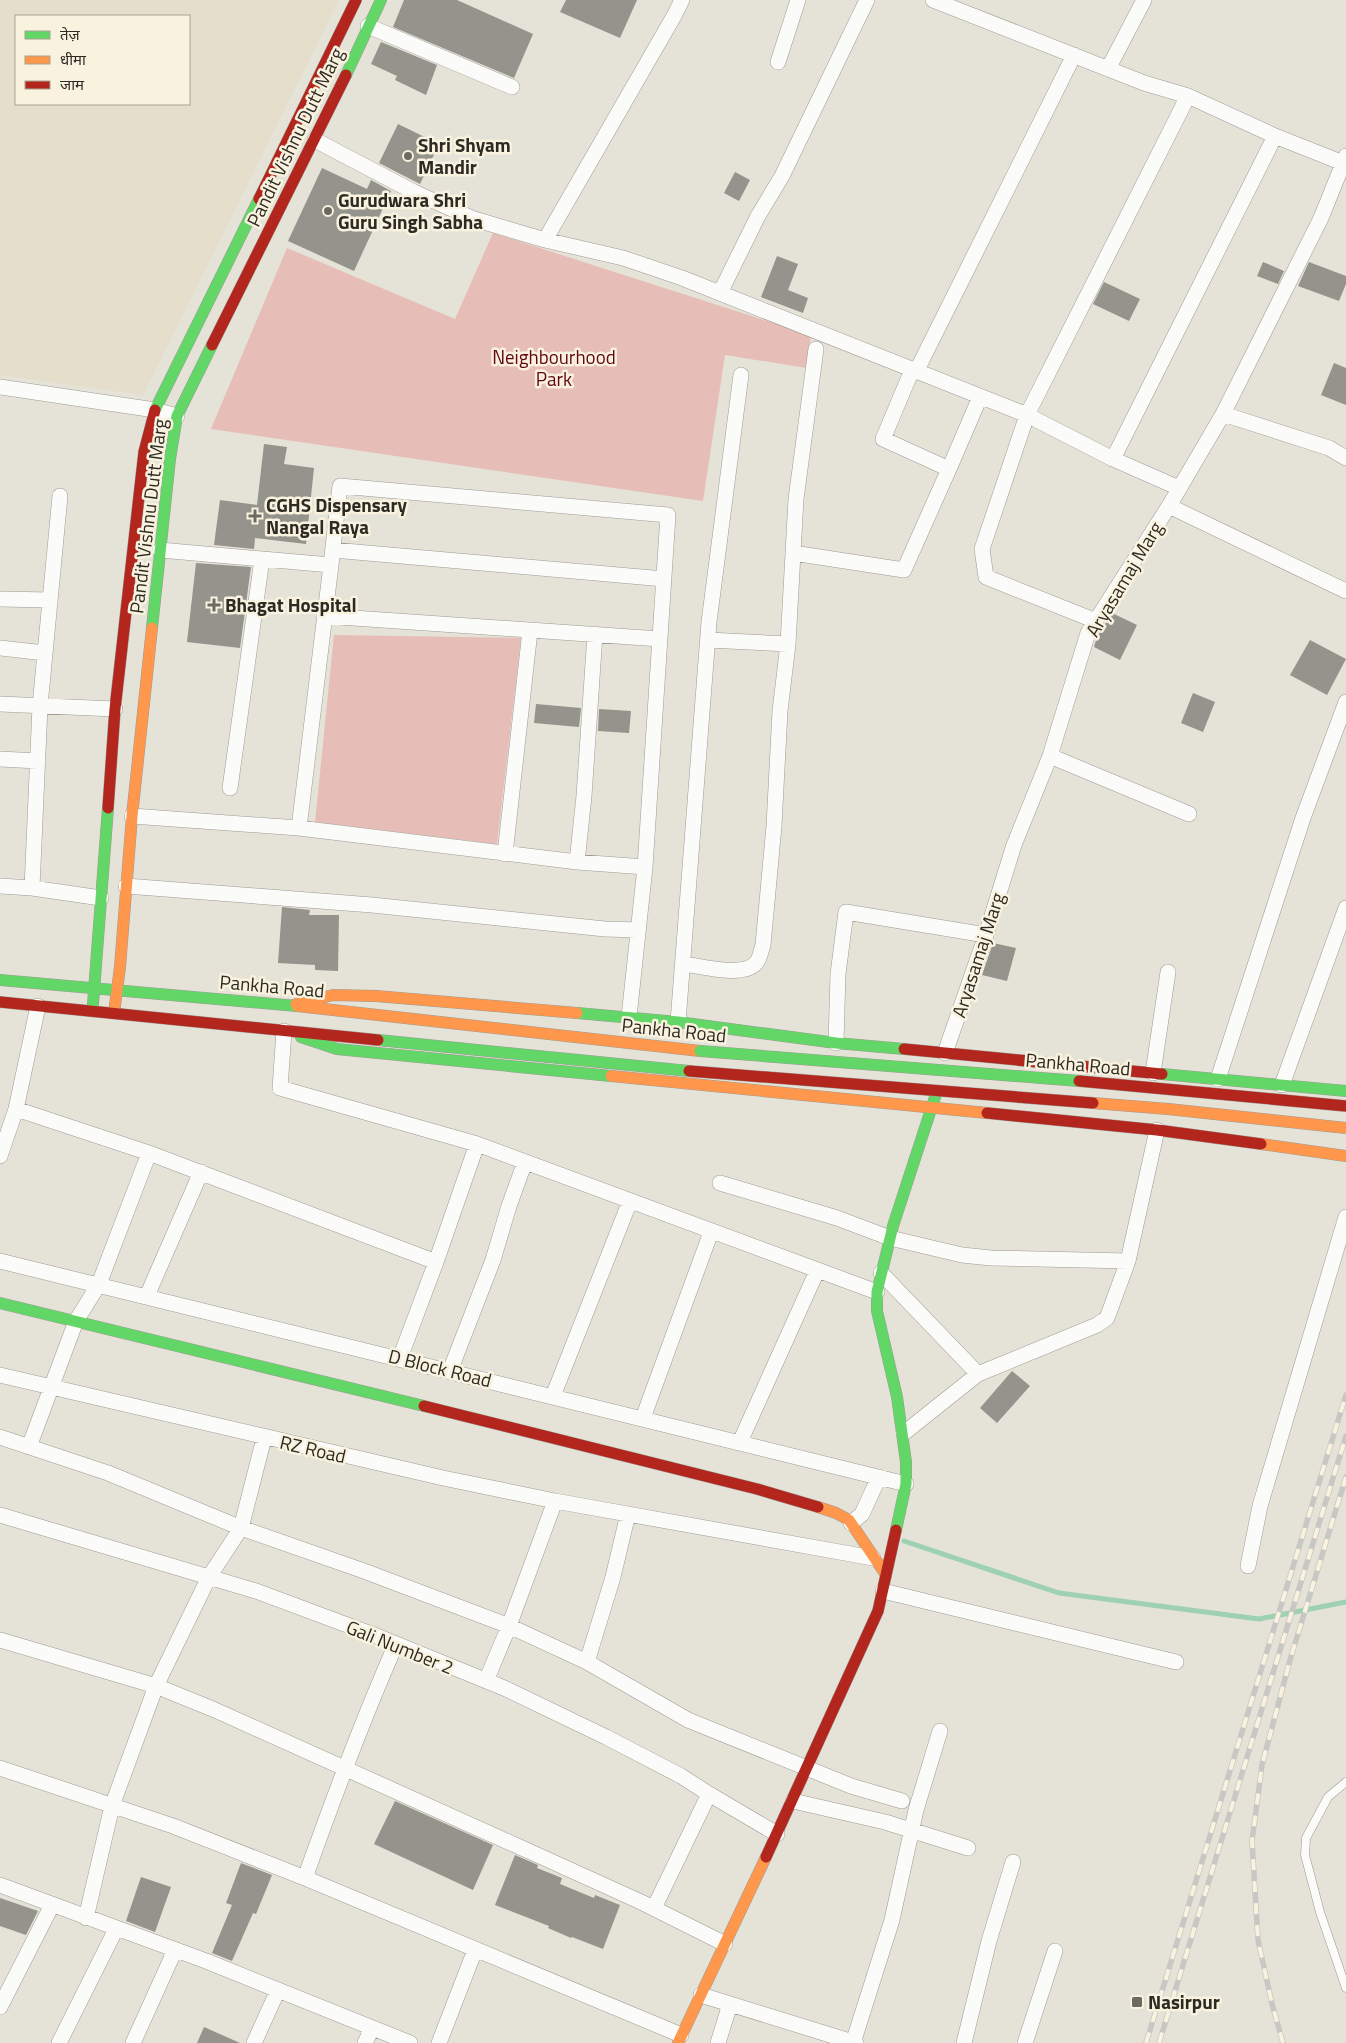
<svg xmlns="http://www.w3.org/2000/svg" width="1346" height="2043" font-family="'Titillium Web','Noto Sans Devanagari',sans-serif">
  <rect width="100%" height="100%" fill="#e5e2d8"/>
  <!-- built -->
  <path fill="#e4decb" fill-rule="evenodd" d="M0,0H339L143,395L0,375ZM16,16H189V104H16Z"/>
  <!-- green -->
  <path fill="#e6bdb7" d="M493,233L811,335L807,368L725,355L703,501L211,429L287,248L455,319Z
    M334,635L521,638L497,844L315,822Z"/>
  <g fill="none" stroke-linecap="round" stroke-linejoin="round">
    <!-- stream -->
    <path stroke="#9dd1b2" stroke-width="5" d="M904,1541L1059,1593L1259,1619L1346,1602"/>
  </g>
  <!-- building -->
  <path fill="#94938c" d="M404,0H457L533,34L514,78L393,27Z
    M566,0H637L620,38L560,12Z
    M381,42L437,65L426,95L395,80L397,76L371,64Z
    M398,124L439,144L420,184L379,163Z
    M322,168L367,189L371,180L391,191L354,271L288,241Z
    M735,172L750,180L739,201L724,193Z
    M777,256L798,264L788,290L808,298L803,313L761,297Z
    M1263,262L1284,271L1278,284L1257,276Z
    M1309,262L1346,276V284L1339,301L1298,286Z
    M1104,282L1140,299L1129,321L1093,304Z
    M1334,363L1346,368V405L1321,395Z
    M264,444L287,447L284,464L314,468L306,544L255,538L254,549L214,545L220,500L257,505Z
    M196,563L251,567L240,648L187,642Z
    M1112,613L1137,625L1120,660L1094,647L1097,637Z
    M1310,640L1346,659L1327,695L1290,675Z
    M1193,693L1215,702L1203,732L1181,723Z
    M536,704L581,708L579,727L534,723Z
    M599,709L631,711L629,733L598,731Z
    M282,907L310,910L309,915H339L338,971L315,970V965L278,963Z
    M993,943L1016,948L1007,981L982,975Z
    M1012,1371L1030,1386L997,1423L980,1408Z
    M395,1801L493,1845L473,1890L374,1844Z
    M515,1855L538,1865L537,1868L562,1878L560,1884L594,1898L595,1895L620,1905L603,1949L572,1937L571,1938L548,1928L549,1926L495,1905Z
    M241,1863L272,1875L256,1914L253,1913L232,1961L212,1953L232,1905L226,1903Z
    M141,1877L171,1887L155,1932L126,1921Z
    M0,1898L38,1911L26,1935L0,1926Z
    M204,2027L240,2043H197Z"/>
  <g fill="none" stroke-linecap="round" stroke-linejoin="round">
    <!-- lane casing -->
    <g stroke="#9e9b94" stroke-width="9">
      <path id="lane" d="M1346,1782L1328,1797L1306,1838L1305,1855L1320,1912L1346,1988"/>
    </g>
    <!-- street casing -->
    <g stroke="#9e9b94" stroke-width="16">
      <path id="street" d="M933,0L1144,83L1188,96L1275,136L1343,163
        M368,26L512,87
        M778,62L798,0
        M1108,69L1144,0
        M315,140L414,192L474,219L545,240L623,258L682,278L1027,415L1113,459L1179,488
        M545,240L674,16L682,0
        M720,293L758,216L782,176L867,0
        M912,370L883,439L949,469L980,397
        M916,372L1074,55
        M0,387L155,410L177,416
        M1223,414L1329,448L1346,458
        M1113,459L1275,136
        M1169,506L1346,591
        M160,550L331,565L340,486L668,515L645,867L629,1017
        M333,550L664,579
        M793,553L904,570L949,469
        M0,599L50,600
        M324,616L660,639
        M1096,621L986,577L982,549L1027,415L1188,96
        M708,640L788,644
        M0,648L45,653
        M0,704L115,709
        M1050,756L1189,814
        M0,759L38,761
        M230,788L262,559
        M132,816L299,828L577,862L645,867
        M299,828L331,565
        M505,854L530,631
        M577,862L584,796L595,634
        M0,886L32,888L101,898
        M126,886L372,905L605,929L638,930
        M32,888L40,706L60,496
        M684,964C701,966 743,978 756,963C760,959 761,950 763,945L774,826L780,711L788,644L796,499L816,349
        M678,1022L709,622L741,375
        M284,1031L280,1088L477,1144L436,1262
        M836,1043L838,974L846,912L986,935
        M945,1053L986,935L1014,845L1050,756L1088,633L1169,506L1223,414L1321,218L1346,156
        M1153,1073L1168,972
        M1218,1079L1303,818L1346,702
        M1282,1085L1346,908
        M16,1109L149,1153L436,1262L400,1358
        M477,1144L877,1292
        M0,1156L16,1109L38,1006
        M720,1183L837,1218L890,1238L962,1255L991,1258L1128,1261
        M0,1261L906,1484
        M881,1273L978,1374
        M147,1296L201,1172
        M450,1371L493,1260L509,1206L525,1162
        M0,1375L443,1478L555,1501L873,1558
        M553,1396L630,1201
        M643,1418L711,1232
        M904,1433L978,1374L1097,1325L1107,1318L1128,1261L1157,1130
        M0,1437L108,1473L241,1528L364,1571L509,1626L587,1662L688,1720L851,1786L902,1801
        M740,1442L817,1271
        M29,1447L76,1321L99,1284L149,1153
        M0,1515L256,1591L374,1635L504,1688L606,1737L681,1776L709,1794L777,1834
        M851,1523L862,1514L879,1477
        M1248,1566L1260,1506L1346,1217
        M883,1591L1176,1662
        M0,1640L156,1686L215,1710L533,1853L641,1902L725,1944
        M587,1662L613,1577L628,1514
        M486,1681L509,1626L555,1501
        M0,1768L173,1826L305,1878L681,2035
        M793,1801L885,1822L968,1848
        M305,1878C333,1799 362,1721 396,1644
        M0,1885L206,1961L410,2043
        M654,1908L709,1794
        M86,1918L112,1806L156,1686L209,1577L241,1528L264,1438
        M701,1995L856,2043
        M0,2007L52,1905
        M59,2043L116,1929
        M133,2043L175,1950
        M254,2043L278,1990
        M365,2043L372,2028
        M439,2043L475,1950
        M718,2043L730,2004
        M853,2043L892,1920L916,1810L940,1731
        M964,2043L989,1941L1013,1862
        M1025,2043L1055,1951"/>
    </g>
    <!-- fast casing -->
    <g stroke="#9e9b94" stroke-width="12">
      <path id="fast" d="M346,75L381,0
        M155,410L259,199
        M152,628L170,459L177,416L212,345
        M0,980L297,1006
        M93,1004L108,808
        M577,1013L678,1022L836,1043L904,1049
        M301,1037L337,1049L611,1076
        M378,1040L689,1071
        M1162,1074L1346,1091
        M0,1303L424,1406
        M896,1530L906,1484V1462L897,1397L877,1311V1292L893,1226L936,1094"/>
    </g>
    <!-- slow casing -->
    <g stroke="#9e9b94" stroke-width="12">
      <path id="slow" d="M296,1004L333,995L376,996L577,1013
        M297,1006L700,1051
        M114,1013L120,967L132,816L152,628
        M611,1076L987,1113
        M1261,1144L1346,1156
        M818,1507L836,1513L849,1520L886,1575
        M678,2043L766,1857"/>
    </g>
    <!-- jam casing -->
    <g stroke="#9e9b94" stroke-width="12">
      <path id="jam" d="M259,199L356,0
        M212,345L346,75
        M108,808L115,709L144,452L155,410
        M0,1002L378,1040
        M904,1049L1162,1074
        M987,1113L1157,1130L1261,1144
        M424,1406L757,1489L818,1507
        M766,1857L878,1611L896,1530"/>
    </g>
    <!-- lane -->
    <use href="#lane" stroke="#fbfbf9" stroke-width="8"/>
    <!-- street -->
    <use href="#street" stroke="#fbfbf9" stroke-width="15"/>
    <!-- fast -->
    <use href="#fast" stroke="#63d668" stroke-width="11"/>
    <!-- slow -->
    <use href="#slow" stroke="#ff974d" stroke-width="11"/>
    <!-- jam -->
    <use href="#jam" stroke="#b3261e" stroke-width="11"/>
    <!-- rail casing -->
    <g stroke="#c8c7c4" stroke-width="5.5">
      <path id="rail" d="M1146,2043L1346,1395
        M1159,2043L1346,1436
        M1283,2043L1272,2004L1258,1940L1252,1841L1262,1765L1290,1660L1346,1477"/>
    </g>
    <!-- rail -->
    <use href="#rail" stroke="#f8f2df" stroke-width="4" stroke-dasharray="11" stroke-linecap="butt"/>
    <!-- fast-bridge casing -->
    <g stroke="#9e9b94" stroke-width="12" stroke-linecap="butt">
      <path id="fast-bridge" d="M700,1051L1079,1081"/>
    </g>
    <!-- slow-bridge casing -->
    <g stroke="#9e9b94" stroke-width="12" stroke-linecap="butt">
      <path id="slow-bridge" d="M1093,1103L1168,1109L1346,1128"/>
    </g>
    <!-- jam-bridge casing -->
    <g stroke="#9e9b94" stroke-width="12" stroke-linecap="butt">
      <path id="jam-bridge" d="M689,1071L1093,1103
        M1079,1081L1346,1106"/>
    </g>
    <!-- fast-bridge -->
    <use href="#fast-bridge" stroke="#63d668" stroke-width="11"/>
    <!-- slow-bridge -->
    <use href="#slow-bridge" stroke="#ff974d" stroke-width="11"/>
    <!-- jam-bridge -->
    <use href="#jam-bridge" stroke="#b3261e" stroke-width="11"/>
  </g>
  <!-- markers -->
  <g fill="#6d6a62" stroke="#f8f2df" stroke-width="2">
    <circle cx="408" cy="156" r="5"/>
    <circle cx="328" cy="211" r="5"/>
    <path d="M252.5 508.5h5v5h5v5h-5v5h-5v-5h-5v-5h5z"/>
    <path d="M211.5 597.5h5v5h5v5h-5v5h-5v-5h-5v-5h5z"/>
    <rect x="1131" y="1996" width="12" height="12" rx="2.5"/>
  </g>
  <g text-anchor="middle" stroke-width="5" stroke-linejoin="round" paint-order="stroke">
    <!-- street labels -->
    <g font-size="19" fill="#2d2a23" stroke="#f8f2df">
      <text transform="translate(295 137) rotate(-64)" y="7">Pandit Vishnu Dutt Marg</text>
      <text transform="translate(148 516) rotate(-83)" y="7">Pandit Vishnu Dutt Marg</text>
      <text transform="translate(1124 579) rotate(-59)" y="7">Aryasamaj Marg</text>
      <text transform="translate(978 955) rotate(-72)" y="7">Aryasamaj Marg</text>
      <text transform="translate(272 986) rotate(5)" y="7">Pankha Road</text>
      <text transform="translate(674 1030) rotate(6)" y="7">Pankha Road</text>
      <text transform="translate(1078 1064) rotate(5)" y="7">Pankha Road</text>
      <text transform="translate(440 1368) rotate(14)" y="7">D Block Road</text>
      <text transform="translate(313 1449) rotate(13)" y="7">RZ Road</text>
      <text transform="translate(400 1647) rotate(22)" y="7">Gali Number 2</text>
    </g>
    <!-- poi labels -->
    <g font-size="19" font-weight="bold" fill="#2d2a23" stroke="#f8f2df" text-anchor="start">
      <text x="418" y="152">Shri Shyam<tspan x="418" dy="22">Mandir</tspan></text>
      <text x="338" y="207">Gurudwara Shri<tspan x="338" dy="22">Guru Singh Sabha</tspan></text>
      <text x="266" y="512">CGHS Dispensary<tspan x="266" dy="22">Nangal Raya</tspan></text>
      <text x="225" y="612">Bhagat Hospital</text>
      <text x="1148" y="2009">Nasirpur</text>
    </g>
    <!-- park labels -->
    <g font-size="19" fill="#650413" stroke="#f8f2df">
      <text x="554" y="364">Neighbourhood<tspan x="554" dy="22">Park</tspan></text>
    </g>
  </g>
  <!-- legend -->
  <rect x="15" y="15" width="175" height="90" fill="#f8f2df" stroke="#a7a294"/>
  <rect x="25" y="31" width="25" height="8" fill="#63d668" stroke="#a7a294"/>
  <text x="60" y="40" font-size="15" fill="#2d2a23">तेज़</text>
  <rect x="25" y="56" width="25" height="8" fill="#ff974d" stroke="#a7a294"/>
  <text x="60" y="65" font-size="15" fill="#2d2a23">धीमा</text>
  <rect x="25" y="81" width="25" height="8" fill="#b3261e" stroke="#a7a294"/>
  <text x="60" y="90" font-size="15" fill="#2d2a23">जाम</text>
</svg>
